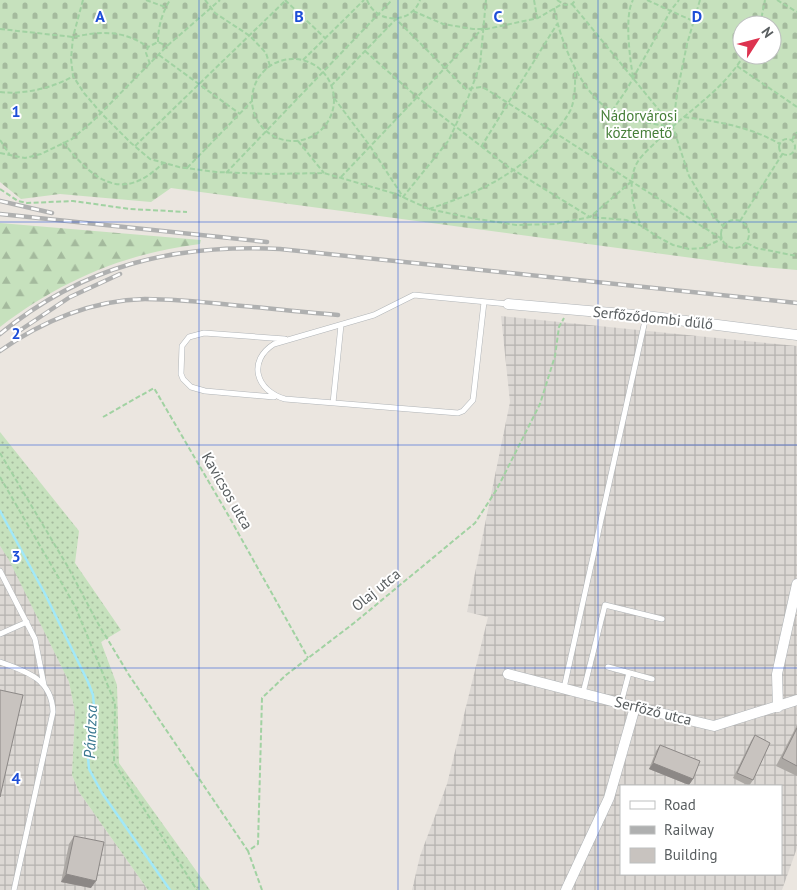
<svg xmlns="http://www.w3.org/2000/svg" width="797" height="890" font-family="'PT Sans',sans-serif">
  <defs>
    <pattern id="industrial-grid" width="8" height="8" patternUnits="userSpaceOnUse" patternTransform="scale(1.25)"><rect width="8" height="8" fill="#dcd8d4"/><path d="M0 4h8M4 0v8" fill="none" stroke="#b5b2af"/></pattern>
    <pattern id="grass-dots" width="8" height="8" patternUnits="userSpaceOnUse" patternTransform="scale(1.25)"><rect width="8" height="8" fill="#c6e1bd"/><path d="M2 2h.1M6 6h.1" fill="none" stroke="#a4ba9d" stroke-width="1.8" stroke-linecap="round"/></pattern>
    <pattern id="forest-firs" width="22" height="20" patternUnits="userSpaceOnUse" patternTransform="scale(1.25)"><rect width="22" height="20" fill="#c6e1bd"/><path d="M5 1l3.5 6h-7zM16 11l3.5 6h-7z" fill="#a4ba9d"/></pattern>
    <pattern id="cemetery-stones" width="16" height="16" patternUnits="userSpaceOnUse" patternTransform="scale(1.25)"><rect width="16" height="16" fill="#c6e1bd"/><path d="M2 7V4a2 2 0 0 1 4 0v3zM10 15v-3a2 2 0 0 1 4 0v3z" fill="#a4ba9d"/></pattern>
  </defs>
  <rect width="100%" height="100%" fill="#ebe6e0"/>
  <!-- industrial -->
  <path fill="url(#industrial-grid)" fill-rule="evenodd" d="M501,316L797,346V848L782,890H412L420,856L447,784L488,617L467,612L510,402ZM621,786H781V874H621Z
    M0,546L9,559L69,682L75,712L72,775L79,792L148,890H0Z"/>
  <!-- grass -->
  <path fill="url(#grass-dots)" d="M0,432L79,531L75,563L121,630L101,642L117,685L119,763L210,890H148L79,792L72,775L75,712L69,682L9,560L0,546Z"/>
  <!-- forest -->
  <path fill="url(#forest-firs)" d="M0,223L201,240L200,244C125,253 60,281 0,327Z"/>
  <!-- cemetery -->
  <path fill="url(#cemetery-stones)" fill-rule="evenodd" d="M0,0H797V270L752,266L171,188L151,202L60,194L21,199L0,182ZM742,25H772V55H742Z"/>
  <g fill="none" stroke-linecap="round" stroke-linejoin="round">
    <!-- stream -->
    <path stroke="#a1e8f9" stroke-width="2.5" d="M0,511L45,594L88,682L93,695L94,707L88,758L89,769L102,793L170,890"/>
    <!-- service casing -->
    <g stroke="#b0b4b7" stroke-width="6">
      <path id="service" d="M484,302L473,400L463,411L458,413L285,399C256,391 247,361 274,344L374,315L414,295L508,304
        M274,397L205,391L191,387L183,379L181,374L182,346L189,337L204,333L285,339
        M333,403L341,325
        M0,571L35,639L44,685
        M0,634L27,622
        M0,662C26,671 52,679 53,712L14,890
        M608,667L652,679
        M564,688L646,316
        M583,693L605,605L662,619
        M621,703L629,673"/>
    </g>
    <!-- minor casing -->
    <g stroke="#b0b4b7" stroke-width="11">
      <path id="minor" d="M508,304L646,316L797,335
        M508,674L635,707L714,726L797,700
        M778,707L777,674L797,584
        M566,890L609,798L635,707"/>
    </g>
    <!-- path -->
    <path stroke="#a1d2a2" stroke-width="2" stroke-dasharray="5 2.5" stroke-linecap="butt" d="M83,0L73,37L71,59L73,76L84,93L101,113L131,143L150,159L179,167L216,172L270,174L324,173L396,194L429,209L471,218L516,225L555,224L590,217L626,220L640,225L658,237L673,245L689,249L702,248L722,239
      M146,0L165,7
      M205,0L215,13L250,36L266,53L270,66
      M285,0L325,38
      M367,0C376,24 411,25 420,0
      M534,0L537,17
      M557,0L565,5L572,4L576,0
      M647,0L693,21
      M700,0L687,44L677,93L673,127L689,176L713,216L724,227
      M777,0L797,12
      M572,4L673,127
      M554,8C561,43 582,98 617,114C634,121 654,124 673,127
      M413,11L443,24L473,29H487L538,18L562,4
      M760,25L765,0
      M0,29L73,37C101,31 124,30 148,47
      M158,42C158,27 162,13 170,0
      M365,51L417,97L507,166L590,217L632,181
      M159,55L240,114
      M252 100a41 41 0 1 1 82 0a41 41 0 1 1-82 0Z
      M303,60L364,0
      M150,64L146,53L148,47L158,42L167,46
      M737,66L797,107
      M633,77C630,59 624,16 633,0
      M331,86L396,19L466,89L481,87L486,89L722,239
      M0,92C23,95 52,88 72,77
      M334,98L370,146L403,197L449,140L468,98L480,65L486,0
      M612,111L627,89L671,10L679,0
      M684,117C720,122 748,126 780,144
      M779 147a8 8 0 1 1 16 0a8 8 0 1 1-16 0Z
      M0,140L10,155
      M792,140L797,132
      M298,141L324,173
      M63,142C93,180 122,204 163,163
      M135,146L286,0
      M481,147L557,24
      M0,153L25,158L41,154L72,139L93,121L167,46L220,0
      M187,168L252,101
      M226,173L392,0
      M341,177L483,28
      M0,189L18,201L27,203L73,201L130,209L187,212
      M429,209C477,193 513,177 548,140C556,130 566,120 571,109C576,96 575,80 575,67
      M721 234a14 14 0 1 1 28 0a14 14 0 1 1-28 0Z
      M740,221L783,153
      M640,223C633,207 628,185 635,167C639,157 649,149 657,141C686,112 723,91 744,55
      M747,243L756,248L797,256
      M103,417L154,388L227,513L308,658
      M0,453L68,567L96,620L129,675L248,851
      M0,477L75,606L115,703L114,763L197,890
      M262,890L248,851L258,844L262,698L286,675L354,623L475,523L497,489L540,404L555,356L559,327L564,318"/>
    <!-- service -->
    <use href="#service" stroke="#fff" stroke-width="5"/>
    <!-- minor -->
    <use href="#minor" stroke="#fff" stroke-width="10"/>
    <!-- rail casing -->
    <g stroke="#afb0b0" stroke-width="4.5">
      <path id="rail" d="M0,201L52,213
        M0,214L267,242
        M16,333L70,297L120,274
        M0,334C84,265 174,244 280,249L797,303
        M0,351C42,321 93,300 145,299C174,299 203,302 232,305C267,308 302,312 338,315"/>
    </g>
    <!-- rail -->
    <use href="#rail" stroke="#fff" stroke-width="2.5" stroke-dasharray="8" stroke-linecap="butt"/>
  </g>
  <!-- wall -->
  <path fill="#aca8a4" d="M797,725V776L776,766Z
    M755,735L753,780L749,786L733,778L751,741Z
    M660,745L693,779L689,785L649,769L656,751Z
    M74,836L91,888L61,882L69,844Z"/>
  <!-- shaded-wall -->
  <path fill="#8c8886" d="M653,763L693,779L689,785L649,769Z
    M66,874L96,881L91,888L61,882Z"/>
  <!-- building -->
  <path fill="#c8c3bf" stroke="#8c8886" d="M0,690L23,695L0,797Z
    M797,728V766L782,758Z
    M755,735L770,743L753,780L737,773Z
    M660,745L700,761L693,779L653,763Z
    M74,836L104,842L96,881L66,874Z"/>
  <!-- grid -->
  <path fill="none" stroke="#1d4ed8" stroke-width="1" stroke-opacity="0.55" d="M199,0V890M398,0V890M598,0V890M0,222H797M0,445H797M0,668H797"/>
  <g text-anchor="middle" stroke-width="4" stroke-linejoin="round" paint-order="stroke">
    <!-- park labels -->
    <g font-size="15" fill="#467f38" stroke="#fff">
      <text x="639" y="121">Nádorvárosi<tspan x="639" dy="17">köztemető</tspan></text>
    </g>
    <!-- street labels -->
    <g font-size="15" fill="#595e60" stroke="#fff">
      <text transform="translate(653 318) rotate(6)" y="5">Serfőződombi dűlő</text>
      <text transform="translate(227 491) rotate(60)" y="5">Kavicsos utca</text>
      <text transform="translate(376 590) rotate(-39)" y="5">Olaj utca</text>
      <text transform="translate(653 711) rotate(14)" y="5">Serfőző utca</text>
    </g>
    <!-- water labels -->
    <g font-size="16" font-style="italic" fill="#3a7890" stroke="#fff">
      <text transform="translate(90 732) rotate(-88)" y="6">Pándzsa</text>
    </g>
  </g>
  <g font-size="16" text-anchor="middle" font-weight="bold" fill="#1d4ed8" stroke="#fff" stroke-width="4" stroke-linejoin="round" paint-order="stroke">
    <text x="100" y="22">A</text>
    <text x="299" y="22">B</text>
    <text x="498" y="22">C</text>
    <text x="697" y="22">D</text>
    <text x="16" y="117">1</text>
    <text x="16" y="339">2</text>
    <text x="16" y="562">3</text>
    <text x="16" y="784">4</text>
  </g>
  <!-- legend -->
  <rect x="620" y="785" width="162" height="90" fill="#ffffff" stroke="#bdbfbf"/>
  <rect x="630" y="801" width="25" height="8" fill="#ffffff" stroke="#bdbfbf"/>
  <text x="664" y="810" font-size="15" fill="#595e60">Road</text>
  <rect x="630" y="826" width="25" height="8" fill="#afb0b0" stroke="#bdbfbf"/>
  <text x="664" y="835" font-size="15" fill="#595e60">Railway</text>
  <rect x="630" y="848" width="25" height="15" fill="#c8c3bf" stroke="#bdbfbf"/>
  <text x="664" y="860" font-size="15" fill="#595e60">Building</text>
  <!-- north arrow -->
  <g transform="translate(757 40) rotate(54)"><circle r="24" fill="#ffffff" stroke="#bdbfbf"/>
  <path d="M0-4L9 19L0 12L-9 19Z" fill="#dd334f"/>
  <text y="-8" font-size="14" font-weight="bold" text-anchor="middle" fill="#595e60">N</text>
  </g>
</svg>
